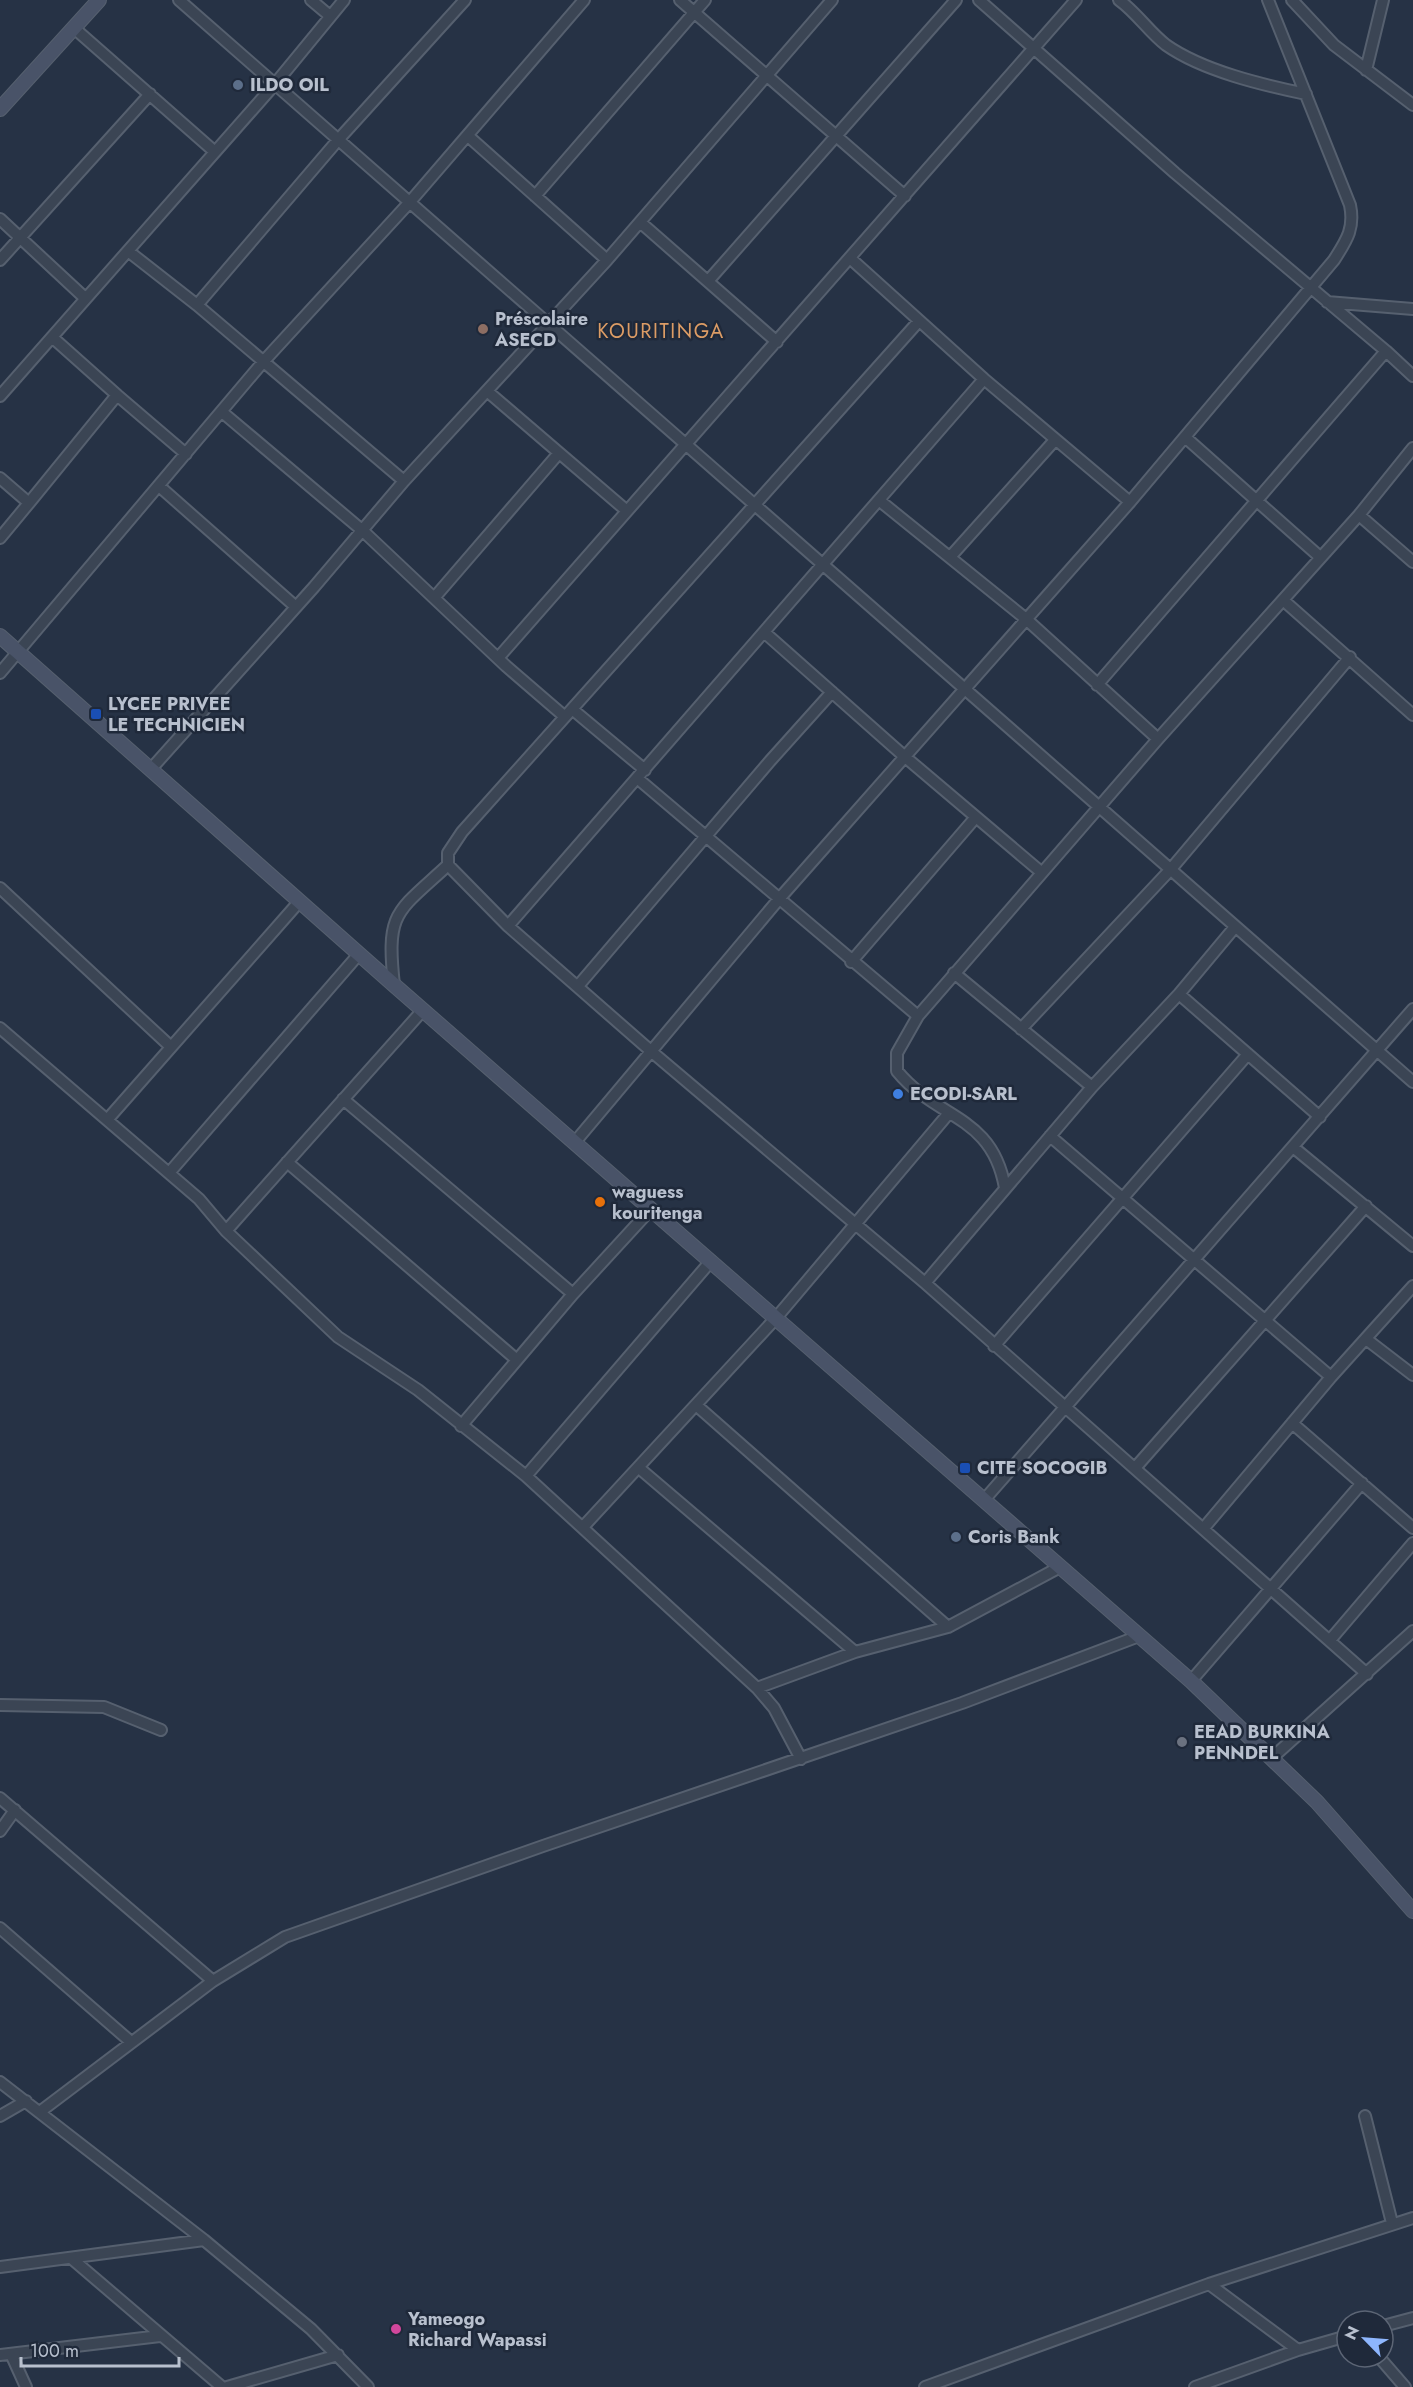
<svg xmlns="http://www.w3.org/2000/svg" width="1413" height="2387" font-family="Jost,sans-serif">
  <rect width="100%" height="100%" fill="#263245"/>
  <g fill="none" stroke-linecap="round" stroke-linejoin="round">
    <!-- street casing -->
    <g stroke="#56606f" stroke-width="14">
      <path id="street" d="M179,0L1413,1082
        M311,0L330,16
        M680,0L905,196
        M979,0L1175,173L1386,351L1413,376
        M1119,0C1137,13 1149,32 1166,45C1203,71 1263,85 1306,94
        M1292,0L1334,45L1413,105
        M74,28L215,152
        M1366,70L1383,0
        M468,136L607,260
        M535,196L705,0
        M0,219L85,298
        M640,222L777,342
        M128,251L197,305L404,481
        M851,259L984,379L1130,502
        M0,260L150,94
        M709,280L956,0
        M1327,302L1413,309
        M197,305L338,140L465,0
        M919,321L462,832L448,853V865L508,926L652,1052L925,1283L1367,1674
        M487,391L627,511
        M117,395L186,454
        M0,396L275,84L344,0
        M222,412L363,531L434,598L559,453
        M1185,437L1320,557
        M0,478L29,503L0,538
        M159,486L296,607
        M880,501L1026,619L1158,739
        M29,503L117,395L52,337
        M1359,515L1413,562
        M951,556L1055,440
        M434,598L506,666L564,716
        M1283,600L1413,715
        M764,632L904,756L1041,872
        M498,658L1076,0
        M0,673L263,362L409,203L584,0
        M1097,685L1386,351
        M572,709L645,770
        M151,769L314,587L404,481L607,260L832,0
        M637,778L918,1016L897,1053V1071C937,1120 992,1114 1005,1188
        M0,888L170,1046
        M508,926L984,379
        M851,962L976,817
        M954,973L1092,1087
        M394,985C386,911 396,913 448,865
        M578,986L770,761L832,692
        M1179,994L1320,1117
        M918,1016L1158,739L1359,515L1413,448
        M0,1028L199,1199L226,1231L338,1337L418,1390L526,1476L757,1688L774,1708L801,1759
        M1021,1029L1171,869L1350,657
        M343,1099L573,1294
        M107,1120L299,902
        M1050,1136L1331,1377
        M575,1142L779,899L1130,502L1334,260C1346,241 1355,229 1350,205L1268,0
        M1293,1147L1413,1246
        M287,1162L517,1360
        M169,1173L359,954
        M226,1231L423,1010
        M925,1283L1092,1087L1179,994L1235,927
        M1366,1339L1413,1375
        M994,1346L1248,1054
        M696,1405L948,1627
        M1292,1423L1413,1528
        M461,1426L573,1294L651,1209
        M639,1468L855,1652
        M1135,1468L1366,1206
        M526,1476L711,1261
        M984,1500L1413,1009
        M583,1527L776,1318L949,1113
        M1203,1529L1331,1377L1413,1286
        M1331,1639L1413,1543
        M1191,1681L1362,1483
        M757,1688L855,1652L948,1627L1060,1567
        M0,1705L104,1707L161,1730
        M1273,1757L1413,1631
        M0,1798L213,1981
        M0,1831L15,1810
        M0,1928L131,2042
        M0,2082L204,2240L311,2329L368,2387
        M41,2111L213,1981L285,1937L543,1846L962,1703L1139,1636
        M0,2116L26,2101
        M1365,2116L1392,2223
        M71,2258L222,2387
        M0,2267L204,2240
        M1209,2284L1298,2350
        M1383,2326L1413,2318
        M11,2354L26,2387
        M0,2355L160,2336
        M1379,2357L1405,2387
        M227,2387L338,2355
        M925,2387L1209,2284L1413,2218
        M1195,2387L1298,2350L1347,2336"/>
    </g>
    <!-- secondary casing -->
    <g stroke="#56606f" stroke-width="16">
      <path id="secondary" d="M0,109L99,0
        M0,636L394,985L1191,1681L1317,1802L1413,1911"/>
    </g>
    <!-- street -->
    <use href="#street" stroke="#3b4554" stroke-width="10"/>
    <!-- secondary -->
    <use href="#secondary" stroke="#495368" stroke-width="14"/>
  </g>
  <!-- markers -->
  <g fill="#5c6f8a" stroke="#1f293a" stroke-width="2">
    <circle cx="238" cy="85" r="6"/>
    <circle cx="956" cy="1537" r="6"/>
  </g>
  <circle fill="#8d6e63" stroke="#1f293a" stroke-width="2" cx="483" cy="329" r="6"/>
  <g fill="#1a4fb4" stroke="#1f293a" stroke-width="2">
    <rect x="90" y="708" width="12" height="12" rx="3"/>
    <rect x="959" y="1462" width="12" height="12" rx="3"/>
  </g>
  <circle fill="#3f7fe0" stroke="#1f293a" stroke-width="2" cx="898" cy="1094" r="6"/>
  <circle fill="#e8710a" stroke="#1f293a" stroke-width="2" cx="600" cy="1202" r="6"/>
  <circle fill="#6b7280" stroke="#1f293a" stroke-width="2" cx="1182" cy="1742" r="6"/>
  <circle fill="#d1479c" stroke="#1f293a" stroke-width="2" cx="396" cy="2329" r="6"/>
  <g text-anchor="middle" stroke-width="5" stroke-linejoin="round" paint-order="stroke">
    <!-- poi labels -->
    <g font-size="18" font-weight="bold" fill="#b8c0ce" stroke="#1f293a" text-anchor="start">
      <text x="250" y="91">ILDO OIL</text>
      <text x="495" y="325">Préscolaire<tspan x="495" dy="21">ASECD</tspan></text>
      <text x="108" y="710">LYCEE PRIVEE<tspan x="108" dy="21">LE TECHNICIEN</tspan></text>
      <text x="910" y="1100">ECODI-SARL</text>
      <text x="612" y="1198">waguess<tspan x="612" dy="21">kouritenga</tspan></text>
      <text x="977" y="1474">CITE SOCOGIB</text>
      <text x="968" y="1543">Coris Bank</text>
      <text x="1194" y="1738">EEAD BURKINA<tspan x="1194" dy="21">PENNDEL</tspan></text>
      <text x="408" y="2325">Yameogo<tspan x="408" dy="21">Richard Wapassi</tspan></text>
    </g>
    <!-- neighbourhood labels -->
    <g font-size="20" letter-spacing="1.5" fill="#dc9c65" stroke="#1f293a">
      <text x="661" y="338">KOURITINGA</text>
    </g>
  </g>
  <!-- north arrow -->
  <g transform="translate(1365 2339) rotate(295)"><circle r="28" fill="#1f293a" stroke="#5c6575" stroke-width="1.5"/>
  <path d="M0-4.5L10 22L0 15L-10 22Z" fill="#8eb6fd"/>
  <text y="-9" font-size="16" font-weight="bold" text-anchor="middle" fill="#b8c0ce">N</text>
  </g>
  <!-- scale -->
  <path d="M21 2357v9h158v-9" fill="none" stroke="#b8c0ce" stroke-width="3"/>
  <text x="30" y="2357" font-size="18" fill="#b8c0ce" stroke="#1f293a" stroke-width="4.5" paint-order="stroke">100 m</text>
</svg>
